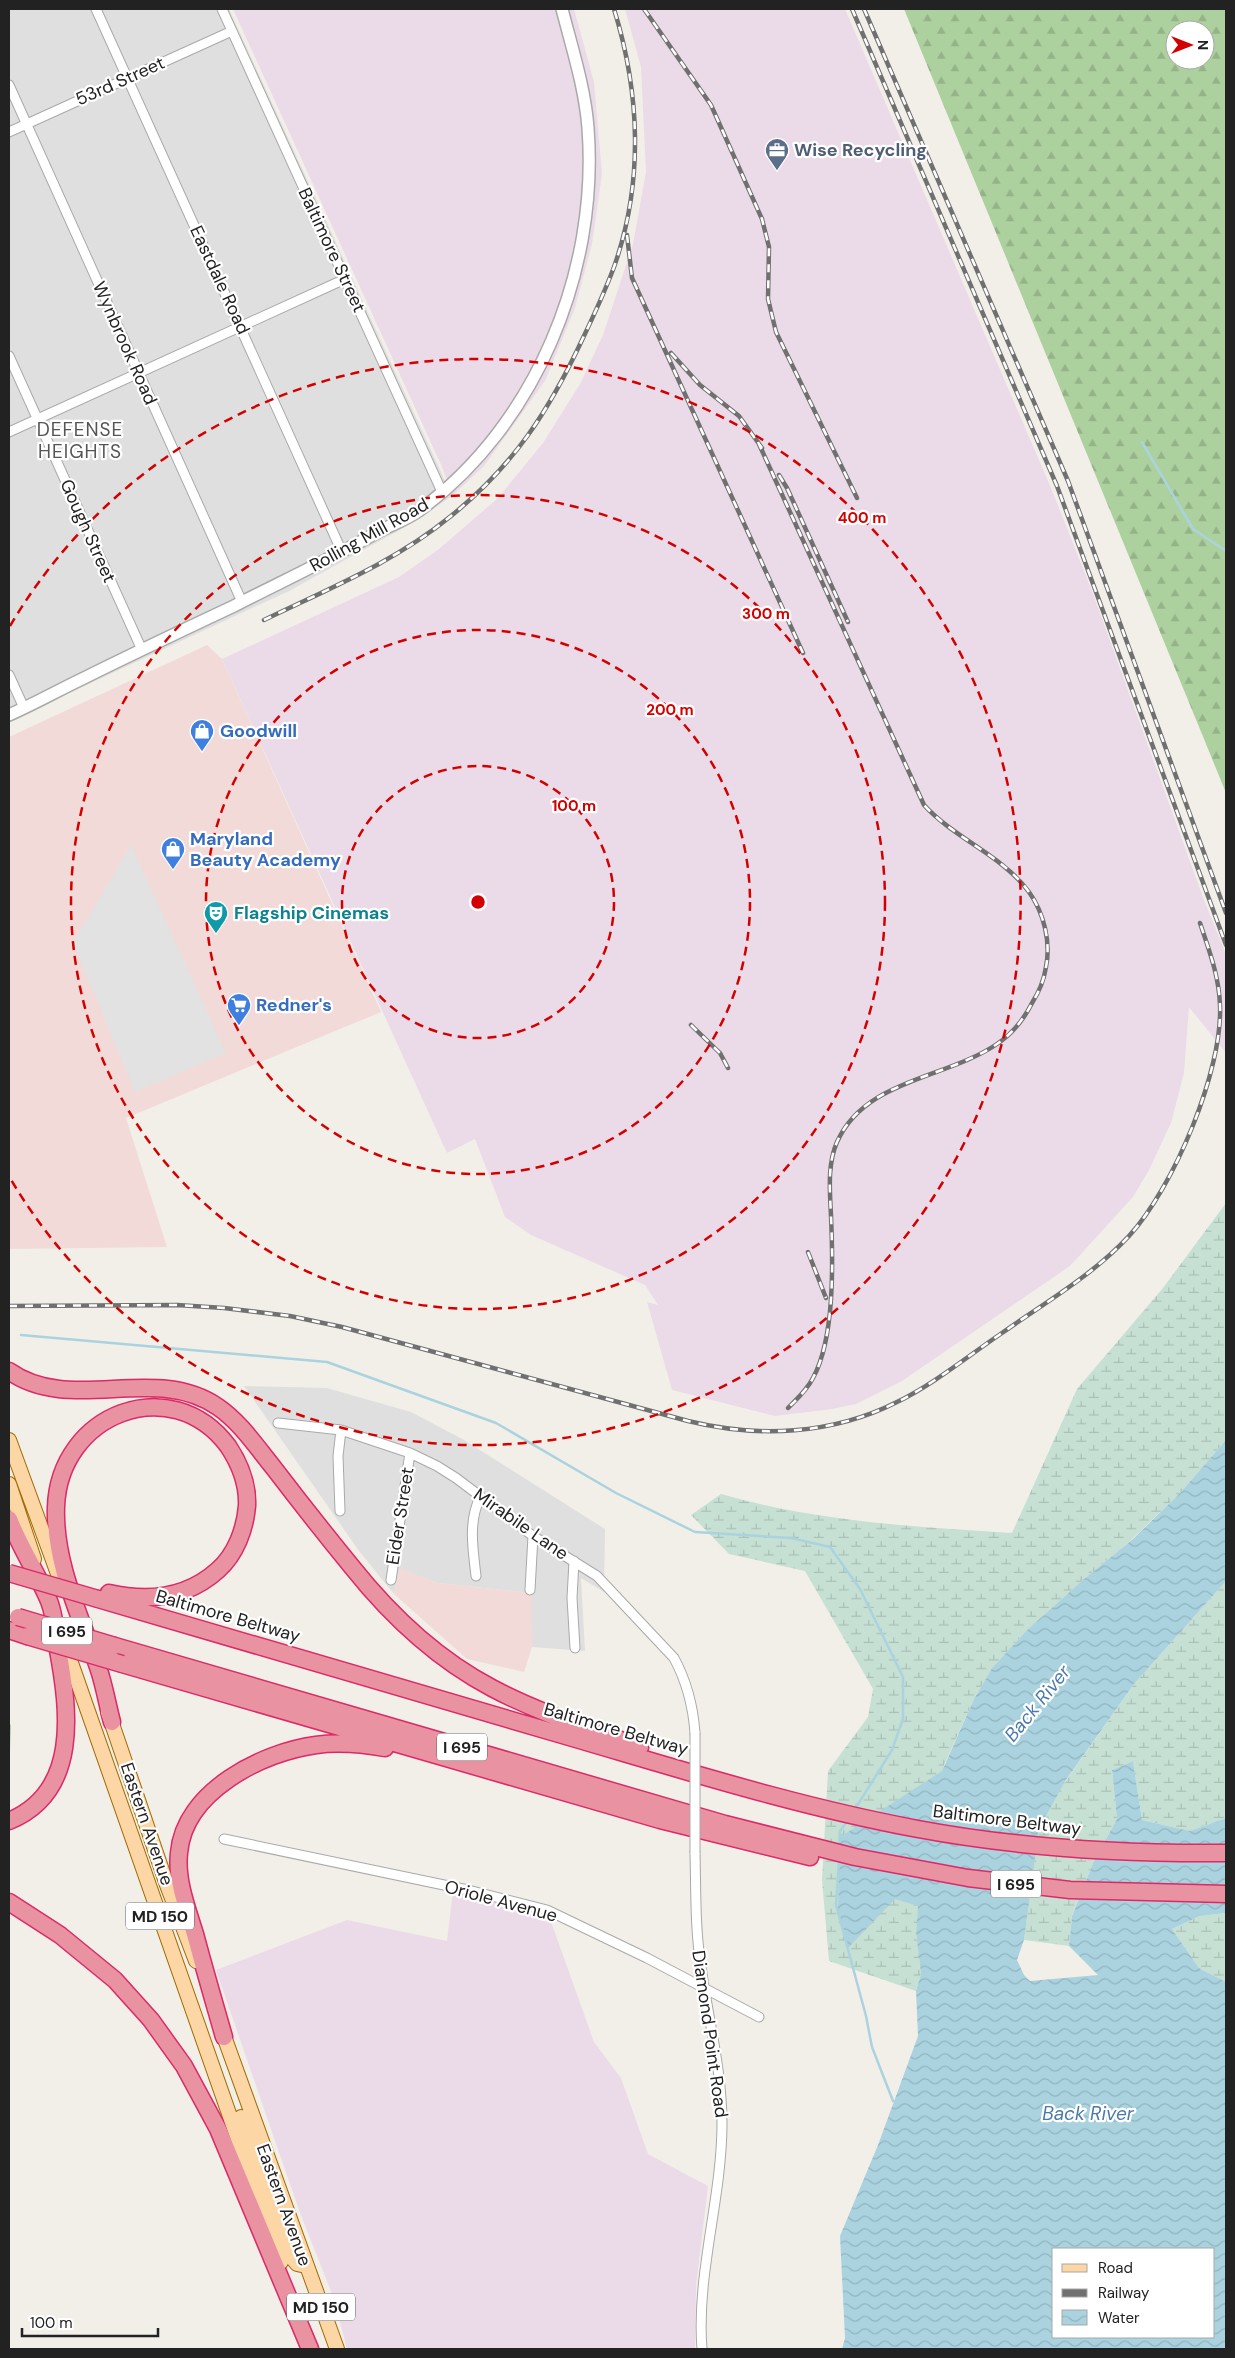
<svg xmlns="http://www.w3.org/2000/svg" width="1235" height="2358" font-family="'DM Sans',sans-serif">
  <defs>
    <pattern id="forest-firs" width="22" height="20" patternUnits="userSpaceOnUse" patternTransform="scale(1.25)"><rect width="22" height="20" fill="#add19e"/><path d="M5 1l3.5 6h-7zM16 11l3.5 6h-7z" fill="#95b388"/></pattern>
    <pattern id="wetland-marsh" width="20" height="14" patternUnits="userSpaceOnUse" patternTransform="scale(1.25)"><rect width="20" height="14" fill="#c6e0d4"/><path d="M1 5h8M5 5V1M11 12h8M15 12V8" fill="none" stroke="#aac0b6"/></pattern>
    <pattern id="water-waves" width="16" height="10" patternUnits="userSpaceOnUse" patternTransform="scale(1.25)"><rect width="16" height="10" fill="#aad3df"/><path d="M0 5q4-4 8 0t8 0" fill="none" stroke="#92b5bf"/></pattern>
  </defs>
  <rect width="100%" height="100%" fill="#f2efe9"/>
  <!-- residential -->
  <path fill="#e0dfdf" d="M9,9H229L452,496L405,527L289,591L9,721Z
    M244,1386L327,1388L411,1412L464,1440L605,1529L604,1592L581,1578L585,1651L532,1647L530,1593L438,1583L400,1569L394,1594L359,1551Z"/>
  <!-- commercial -->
  <path fill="#f2dad9" d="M207,645L222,659L381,1012L126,1118L167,1247L9,1249V737Z
    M400,1568L438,1583L531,1593L532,1647L524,1672L467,1659L394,1594Z"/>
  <!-- industrial -->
  <path fill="#ebdbe8" d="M233,9H574L594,82L602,174L592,244L575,308L545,381L484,466L452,496L443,469Z
    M625,9H845L1051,488L1092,591L1204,900L1226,954V1053L1189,1007L1184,1073L1171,1123L1149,1170L1133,1197L1070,1266L902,1381L856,1404L832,1409L775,1416L672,1390L647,1302L658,1305L645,1285L531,1235L505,1217L475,1139L447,1153L222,659L399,577L439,549L498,498L543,443L580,384L603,335L633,244L646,172L641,67Z
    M453,1890L549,1916L594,2042L621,2078L648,2154L708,2186L696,2286L695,2349H347L334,2299L299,2210L216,1970L347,1920L447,1941Z"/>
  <!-- forest -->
  <path fill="url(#forest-firs)" fill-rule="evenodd" d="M904,9H1226V793L1204,739ZM1175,30H1205V60H1175Z
    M9,1723L11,1725L9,1781Z"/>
  <!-- wetland -->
  <path fill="url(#wetland-marsh)" d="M1226,1203V1440L1180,1493L1129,1542L1085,1578L1027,1630L992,1668L974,1699L944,1765L918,1912L916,1933L921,1974L916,1991L829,1961L822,1880L828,1771L868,1717L873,1689L805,1571L729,1554L691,1515L721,1494C815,1521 915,1527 1012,1533L1077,1389L1163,1288Z
    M1226,1581V1818L1190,1831L1142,1820L1133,1761L1112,1770L1117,1819L1093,1863L1072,1915L1069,1946L1024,1940L1038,1828L1063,1785L1134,1684Z
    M1226,1913V1982L1199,1968L1172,1929L1200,1916Z"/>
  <!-- parking -->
  <path fill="#e2e2e2" d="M131,845L226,1053L135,1092L73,943Z"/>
  <!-- water -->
  <path fill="url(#water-waves)" fill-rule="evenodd" d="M1226,1440V1581L1134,1684L1066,1780L1039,1828L1024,1940L1017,1960L1024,1975L1030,1981L1098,1975L1069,1946L1072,1916L1093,1863L1117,1819L1112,1770L1133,1761L1142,1820L1190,1831L1226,1818V1913L1200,1916L1172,1929L1199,1968L1226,1982V2349H842L845,2338L840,2236L878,2145L918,2036L916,1991L921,1974L916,1933L918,1906L895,1899L848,1948L838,1911L840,1837L942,1771L974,1699L992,1668L1027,1630L1085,1578L1133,1539L1180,1493ZM1054,2249H1214V2337H1054Z"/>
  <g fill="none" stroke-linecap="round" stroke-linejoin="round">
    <!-- stream -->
    <path stroke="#aad3df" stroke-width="2.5" d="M1142,442L1193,529L1226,551
      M21,1335L327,1362L496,1423L616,1493L695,1532L791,1538L830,1547L860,1589L903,1677V1719L892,1750L855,1809
      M839,1847L840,1831L848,1820
      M839,1860L836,1905L866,2016L872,2047L893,2101"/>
    <!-- minor casing -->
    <g stroke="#a9a9a9" stroke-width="11">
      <path id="minor" d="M96,9L342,552
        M222,9L442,492
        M9,85L242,602
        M9,132L232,31
        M9,356L142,650
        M9,432L345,279
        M9,675L24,708
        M278,1423L341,1430L410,1453L437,1466L456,1478L533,1536L597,1576L674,1658C687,1682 693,1705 695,1733
        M340,1511L338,1456L341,1430
        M574,1561L572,1598L575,1648
        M476,1576C473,1549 468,1523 480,1497
        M391,1580L410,1453
        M530,1590L533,1536
        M224,1839L468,1890L547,1910L647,1958L759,2017
        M695,1853C696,1891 695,1929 701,1966C708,2019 722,2070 722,2123C722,2199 696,2274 702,2349"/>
    </g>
    <!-- tertiary casing -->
    <g stroke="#a9a9a9" stroke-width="14">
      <path id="tertiary" d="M9,715C34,704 57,691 82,679C132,654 183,630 234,606C283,581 332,558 380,531C393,524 408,519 420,510C536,425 599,271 588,128C585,88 572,48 562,9"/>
    </g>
    <!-- primary casing -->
    <g stroke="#a06b00" stroke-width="16">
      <path id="primary" d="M9,1440L61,1582
        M9,1484L34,1559
        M63,1640L281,2262
        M108,1712L167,1885L196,1961
        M221,2028L337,2349
        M241,2117L292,2258L297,2264L306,2266"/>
    </g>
    <!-- motorway casing -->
    <g stroke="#dc2a67" stroke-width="19">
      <path id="motorway" d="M9,1371C71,1415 155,1363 218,1407C240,1422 256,1446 273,1467C299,1501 325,1534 352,1567C391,1616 437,1659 492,1688C539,1713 591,1729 640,1747
        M9,1519C20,1547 37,1573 49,1601C55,1616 56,1635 58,1650C69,1710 80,1792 9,1821
        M109,1593C149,1602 187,1598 218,1570C236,1554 245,1529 247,1506C248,1485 240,1464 228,1446C171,1370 59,1414 56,1507C54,1563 80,1615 98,1667C104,1684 107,1703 112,1722
        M98,1599C250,1643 401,1688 552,1732C673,1767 794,1806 918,1829C1020,1848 1123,1854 1226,1853
        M9,1630L27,1636
        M115,1646L725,1824L855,1857L968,1878L1070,1890L1226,1894
        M122,1664L660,1820L810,1857
        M9,1902L60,1935L115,1980L151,2020L184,2066L218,2129L310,2349
        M224,2037C214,2002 204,1968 195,1934C187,1908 176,1880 179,1853C184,1791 263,1752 316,1745C339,1742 362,1744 385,1748"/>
    </g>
    <!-- minor -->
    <use href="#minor" stroke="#fff" stroke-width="9"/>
    <!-- tertiary -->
    <use href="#tertiary" stroke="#fff" stroke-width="11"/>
    <!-- primary -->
    <use href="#primary" stroke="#fcd6a4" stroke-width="14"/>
    <!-- motorway -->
    <use href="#motorway" stroke="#e892a2" stroke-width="16"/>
    <!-- rail casing -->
    <g stroke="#707070" stroke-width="4.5">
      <path id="rail" d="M644,9L711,105L762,219L769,247L768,299L776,332L857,498
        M852,9L1057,486L1226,945
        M864,9L1068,481L1226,913
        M627,235L632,278L803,653
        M671,353L700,385L739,416L762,448
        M758,442L924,805C955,839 1002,855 1029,892C1044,913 1051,942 1046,967C1044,980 1039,992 1032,1003C1024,1019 1012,1034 997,1044C946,1079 865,1079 837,1142C827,1165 830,1192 831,1216C833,1262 835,1338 813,1378C807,1390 797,1399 788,1408
        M779,475L787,488L848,622
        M264,620C328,589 395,562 451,516C514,465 549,411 583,338C594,315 605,291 614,267C644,182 640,93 614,9
        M691,1025L720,1053L728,1068
        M808,1252L826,1298
        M9,1306L177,1305L224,1308L290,1316L342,1327L688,1421C758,1438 832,1435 897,1402C934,1384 968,1356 1002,1333C1046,1302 1093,1275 1129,1236C1174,1187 1223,1070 1220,1005C1219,976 1209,950 1200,923"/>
    </g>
    <!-- rail -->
    <use href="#rail" stroke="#fff" stroke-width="2.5" stroke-dasharray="8" stroke-linecap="butt"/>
    <!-- minor-bridge casing -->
    <g stroke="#a9a9a9" stroke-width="11" stroke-linecap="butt">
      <path id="minor-bridge" d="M695,1733V1853"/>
    </g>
    <!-- motorway-bridge casing -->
    <g stroke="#dc2a67" stroke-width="19" stroke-linecap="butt">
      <path id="motorway-bridge" d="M9,1573L98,1599
        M18,1617L115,1646
        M27,1636L122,1664"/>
    </g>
    <!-- minor-bridge -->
    <use href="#minor-bridge" stroke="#fff" stroke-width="9"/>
    <!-- motorway-bridge -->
    <use href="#motorway-bridge" stroke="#e892a2" stroke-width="16"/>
  </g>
  <!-- distance rings -->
  <g fill="none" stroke="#d40000" stroke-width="2.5" stroke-dasharray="9 6">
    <circle cx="478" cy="902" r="136"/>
    <circle cx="478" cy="902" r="272"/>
    <circle cx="478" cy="902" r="407"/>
    <path d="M10 626A543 543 0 1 1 10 1178"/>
  </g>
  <!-- icons -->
  <defs>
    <g id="office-pin" transform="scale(1.25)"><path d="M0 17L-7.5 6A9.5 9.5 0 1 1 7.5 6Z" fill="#5c6f8a" stroke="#fff"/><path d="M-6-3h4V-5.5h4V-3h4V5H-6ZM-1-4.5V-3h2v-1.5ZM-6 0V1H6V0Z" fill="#fff"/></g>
    <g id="shop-pin" transform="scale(1.25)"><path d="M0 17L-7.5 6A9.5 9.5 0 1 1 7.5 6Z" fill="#3f7fe0" stroke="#fff"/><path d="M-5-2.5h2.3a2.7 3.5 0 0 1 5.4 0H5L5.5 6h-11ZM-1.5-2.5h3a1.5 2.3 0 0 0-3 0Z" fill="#fff"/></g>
    <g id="theatre-pin" transform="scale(1.25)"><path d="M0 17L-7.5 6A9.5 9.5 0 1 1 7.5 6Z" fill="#0f9aa8" stroke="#fff"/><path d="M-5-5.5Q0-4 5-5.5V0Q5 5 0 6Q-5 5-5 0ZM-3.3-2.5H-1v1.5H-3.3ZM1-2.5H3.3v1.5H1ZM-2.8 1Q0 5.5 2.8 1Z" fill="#fff"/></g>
    <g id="supermarket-pin" transform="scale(1.25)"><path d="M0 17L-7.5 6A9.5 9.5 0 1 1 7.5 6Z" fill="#3f7fe0" stroke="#fff"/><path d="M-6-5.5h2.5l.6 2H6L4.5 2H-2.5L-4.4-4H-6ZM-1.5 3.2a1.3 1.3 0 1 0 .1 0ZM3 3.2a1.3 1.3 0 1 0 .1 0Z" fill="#fff"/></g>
  </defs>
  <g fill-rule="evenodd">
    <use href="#office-pin" x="777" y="150"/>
    <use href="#shop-pin" x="202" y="731"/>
    <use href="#shop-pin" x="173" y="849"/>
    <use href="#theatre-pin" x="216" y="913"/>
    <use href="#supermarket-pin" x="239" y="1005"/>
  </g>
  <g text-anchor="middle" stroke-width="4.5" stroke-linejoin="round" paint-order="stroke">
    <!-- shield labels -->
    <g fill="#fff" stroke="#646464" stroke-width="1">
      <rect x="42" y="1617.5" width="50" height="27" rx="4"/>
      <rect x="437" y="1733.5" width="50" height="27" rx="4"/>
      <rect x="991" y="1870.5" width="50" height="27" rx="4"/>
      <rect x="126" y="1902.5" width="68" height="27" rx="4"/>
      <rect x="287" y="2293.5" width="68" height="27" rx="4"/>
    </g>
    <g font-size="16" font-weight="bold" fill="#222">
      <text x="67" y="1637">I 695</text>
      <text x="462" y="1753">I 695</text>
      <text x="1016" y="1890">I 695</text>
      <text x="160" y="1922">MD 150</text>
      <text x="321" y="2313">MD 150</text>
    </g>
    <!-- street labels -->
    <g font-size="18" fill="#222" stroke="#fff">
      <text transform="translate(120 81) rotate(-24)" y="6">53rd Street</text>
      <text transform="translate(332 250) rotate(65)" y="6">Baltimore Street</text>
      <text transform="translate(220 280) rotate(65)" y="6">Eastdale Road</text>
      <text transform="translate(125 343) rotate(66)" y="6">Wynbrook Road</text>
      <text transform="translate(88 531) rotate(66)" y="6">Gough Street</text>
      <text transform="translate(369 535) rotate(-29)" y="6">Rolling Mill Road</text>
      <text transform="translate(400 1516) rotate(-81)" y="6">Eider Street</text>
      <text transform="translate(521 1524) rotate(35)" y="6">Mirabile Lane</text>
      <text transform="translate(228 1616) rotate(16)" y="6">Baltimore Beltway</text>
      <text transform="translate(616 1729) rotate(16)" y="6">Baltimore Beltway</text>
      <text transform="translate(1007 1820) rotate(7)" y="6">Baltimore Beltway</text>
      <text transform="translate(147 1824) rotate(71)" y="6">Eastern Avenue</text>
      <text transform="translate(501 1901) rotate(15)" y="6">Oriole Avenue</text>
      <text transform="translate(710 2034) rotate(82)" y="6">Diamond Point Road</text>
      <text transform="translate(284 2205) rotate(70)" y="6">Eastern Avenue</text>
    </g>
    <!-- service labels -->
    <g font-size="18" font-weight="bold" fill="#4e5e75" stroke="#fff" text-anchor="start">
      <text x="794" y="156">Wise Recycling</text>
    </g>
    <!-- shop labels -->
    <g font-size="18" font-weight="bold" fill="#366cbe" stroke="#fff" text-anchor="start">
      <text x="220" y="737">Goodwill</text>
      <text x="190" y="845">Maryland<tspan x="190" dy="21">Beauty Academy</tspan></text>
      <text x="256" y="1011">Redner's</text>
    </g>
    <!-- culture labels -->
    <g font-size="18" font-weight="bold" fill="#0d838f" stroke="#fff" text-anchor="start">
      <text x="234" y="919">Flagship Cinemas</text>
    </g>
    <!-- neighbourhood labels -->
    <g font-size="19" letter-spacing="1" fill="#555" stroke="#fff">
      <text x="80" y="436">DEFENSE<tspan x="80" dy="22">HEIGHTS</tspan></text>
    </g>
    <!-- water labels -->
    <g font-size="19" font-style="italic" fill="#4a7aab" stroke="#fff">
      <text transform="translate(1037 1703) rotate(-51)" y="7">Back River</text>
      <text x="1088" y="2120">Back River</text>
    </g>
  </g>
  <circle cx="478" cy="902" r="8" fill="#d40000" stroke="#fff" stroke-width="2.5"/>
  <g font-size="15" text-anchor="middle" font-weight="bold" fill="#d40000" stroke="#fff" stroke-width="4.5" stroke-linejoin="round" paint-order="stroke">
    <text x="862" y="523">400 m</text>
    <text x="766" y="619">300 m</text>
    <text x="670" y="715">200 m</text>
    <text x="574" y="811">100 m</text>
  </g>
  <!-- border -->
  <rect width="1235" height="2358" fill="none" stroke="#222222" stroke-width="20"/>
  <!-- legend -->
  <rect x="1052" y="2248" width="162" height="90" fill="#ffffff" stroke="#a7a7a7"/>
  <rect x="1062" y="2264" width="25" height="8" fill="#fcd6a4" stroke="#a7a7a7"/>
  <text x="1098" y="2273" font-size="15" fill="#222222">Road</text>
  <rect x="1062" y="2289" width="25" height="8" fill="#707070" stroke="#a7a7a7"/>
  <text x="1098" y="2298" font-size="15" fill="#222222">Railway</text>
  <rect x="1062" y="2310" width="25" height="15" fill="url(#water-waves)" stroke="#a7a7a7"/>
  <text x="1098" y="2323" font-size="15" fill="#222222">Water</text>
  <!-- north arrow -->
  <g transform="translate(1190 45) rotate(90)"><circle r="24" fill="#ffffff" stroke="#a7a7a7"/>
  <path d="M0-4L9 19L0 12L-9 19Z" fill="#d40000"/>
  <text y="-8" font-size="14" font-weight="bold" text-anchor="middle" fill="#222222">N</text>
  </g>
  <!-- scale -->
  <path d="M22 2328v8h136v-8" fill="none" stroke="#222222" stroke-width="2.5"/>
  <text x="30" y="2328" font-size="15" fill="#222222" stroke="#ffffff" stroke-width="4" paint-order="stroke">100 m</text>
</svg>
